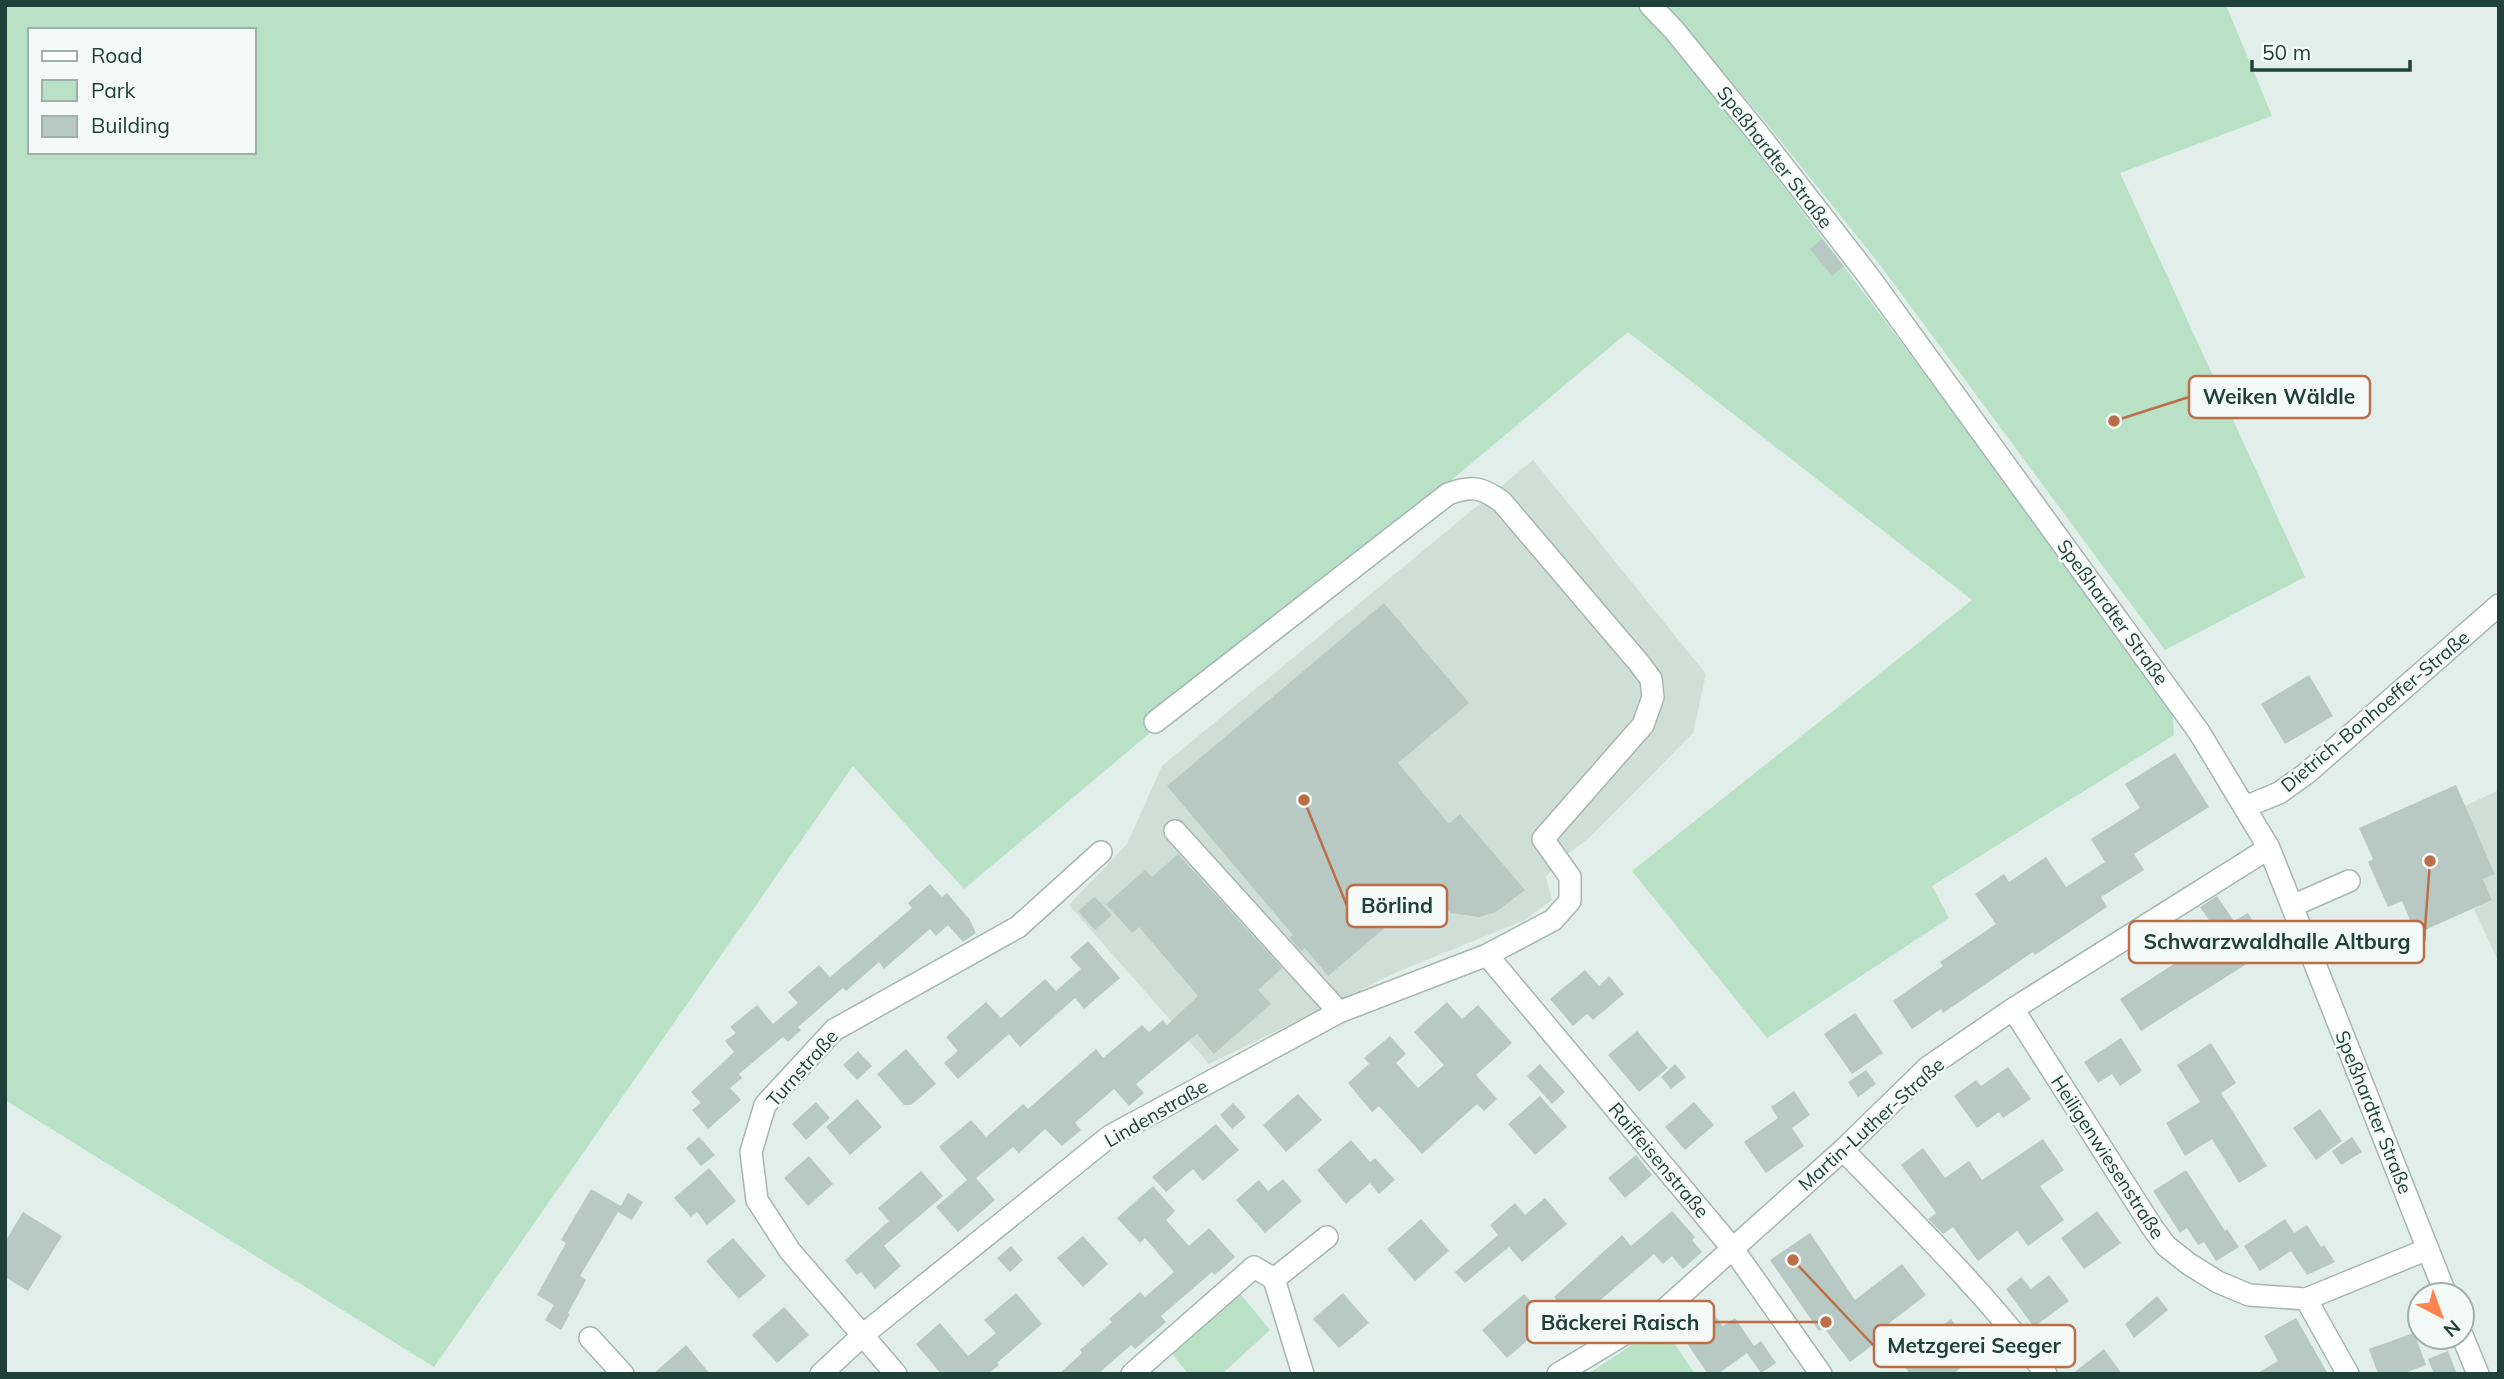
<svg xmlns="http://www.w3.org/2000/svg" width="2504" height="1379" font-family="Mulish,sans-serif">
  <rect width="100%" height="100%" fill="#e2eee9"/>
  <!-- built -->
  <path fill="#d0ded8" d="M1533,460L1706,674L1693,733L1590,837L1560,860L1546,877L1552,900L1525,920L1397,972L1209,1064L1069,905L1127,844L1162,766Z
    M2499,790V963L2474,909L2492,900L2483,879L2495,873L2465,806Z"/>
  <!-- green -->
  <path fill="#b9e1c6" fill-rule="evenodd" d="M5,5H1638L1684,55L2172,701L2174,735L1932,886L1949,918L1767,1038L1632,871L1972,600L1628,332L964,889L853,766L434,1367L5,1100ZM30,30H254V152H30Z
    M1666,5H2226L2272,116L2120,173L2305,577L2165,650L1880,265L1764,120Z
    M1238,1291L1270,1330L1222,1374H1188L1170,1351Z
    M1662,1325L1695,1374H1588Z"/>
  <!-- building -->
  <path fill="#b7c9c2" d="M1822,239L1844,266L1832,276L1810,249Z
    M1384,603L1469,703L1398,763L1449,824L1460,814L1525,890L1496,912L1479,917L1451,913L1427,892L1328,976L1305,948L1301,951L1290,938L1293,935L1167,786Z
    M2309,675L2333,716L2285,744L2261,704Z
    M2175,753L2209,807L2134,854L2144,870L2101,897L2107,907L2035,955L2033,952L1943,1013L1941,1009L1912,1029L1893,1001L1943,966L1940,962L1996,924L1975,894L2004,874L2009,882L2046,857L2066,887L2105,862L2091,839L2140,808L2125,784Z
    M2456,785L2495,874L2483,879L2492,900L2416,934L2402,901L2388,907L2368,862L2373,859L2359,828Z
    M1178,854L1282,968L1258,990L1271,1004L1214,1054L1197,1034L1136,1084L1144,1093L1129,1106L1114,1089L1075,1123L1081,1130L1062,1146L1045,1129L1019,1153L1013,1147L976,1178L995,1200L958,1232L936,1207L967,1180L939,1147L971,1120L986,1137L1023,1104L1028,1109L1096,1049L1103,1058L1142,1025L1149,1032L1163,1020L1167,1025L1198,996L1139,927L1132,933L1106,904L1145,870L1152,877Z
    M930,884L942,897L947,893L970,920L976,933L963,942L948,925L936,936L930,929L884,969L879,962L846,991L843,988L798,1027L801,1030L788,1042L783,1037L739,1074L742,1078L730,1088L741,1100L708,1129L692,1110L701,1103L691,1092L734,1052L725,1041L736,1033L730,1027L757,1005L773,1024L798,1003L788,992L819,965L830,977L912,908L908,903Z
    M2217,896L2234,921L2248,913L2270,949L2141,1031L2120,999L2183,958L2181,954L2217,932L2200,907Z
    M1095,897L1112,915L1095,930L1078,911Z
    M1088,941L1120,978L1084,1009L1075,998L1020,1047L1009,1034L958,1079L944,1063L958,1051L946,1037L986,1002L1001,1018L1045,979L1056,991L1081,969L1070,957Z
    M1585,970L1599,986L1609,976L1624,994L1593,1020L1587,1014L1573,1026L1550,999Z
    M1447,1002L1462,1019L1478,1005L1512,1043L1476,1075L1497,1099L1484,1111L1477,1104L1422,1154L1379,1106L1372,1112L1348,1083L1369,1064L1364,1058L1390,1036L1406,1054L1396,1063L1418,1088L1444,1065L1414,1032Z
    M1855,1013L1883,1053L1852,1074L1824,1034Z
    M1637,1031L1668,1068L1639,1092L1608,1055Z
    M2121,1038L2142,1071L2120,1086L2112,1074L2098,1083L2084,1062Z
    M2211,1043L2236,1083L2221,1093L2267,1166L2239,1183L2212,1139L2185,1156L2166,1123L2200,1102L2177,1065Z
    M906,1049L936,1084L911,1105H904L877,1074Z
    M858,1051L872,1066L857,1080L843,1065Z
    M1540,1064L1565,1092L1552,1104L1527,1076Z
    M1675,1064L1686,1077L1671,1089L1661,1077Z
    M2008,1067L2031,1099L2003,1118L1999,1112L1977,1128L1954,1096L1976,1080L1981,1086Z
    M1866,1070L1876,1084L1858,1097L1848,1082Z
    M1794,1091L1810,1115L1792,1128L1804,1146L1766,1173L1744,1142L1778,1118L1771,1107Z
    M1298,1094L1322,1120L1286,1152L1263,1125Z
    M1540,1096L1567,1127L1535,1155L1508,1124Z
    M857,1099L882,1127L850,1155L826,1127Z
    M816,1102L830,1118L806,1140L792,1124Z
    M1694,1102L1714,1125L1685,1150L1665,1127Z
    M1233,1103L1246,1117L1232,1129L1220,1115Z
    M2320,1109L2342,1141L2316,1160L2293,1128Z
    M1216,1124L1239,1150L1203,1181L1193,1169L1166,1192L1152,1177Z
    M699,1137L715,1155L701,1166L686,1148Z
    M2352,1137L2362,1152L2341,1165L2332,1151Z
    M2043,1139L2064,1170L2040,1186L2064,1220L2028,1246L2017,1231L1978,1261L1953,1227L1943,1234L1928,1219L1936,1213L1901,1165L1923,1148L1945,1178L1969,1161L1982,1180Z
    M1351,1140L1370,1162L1375,1158L1395,1180L1379,1194L1370,1183L1346,1204L1317,1170Z
    M1636,1155L1652,1175L1625,1198L1608,1178Z
    M809,1156L833,1184L808,1206L784,1178Z
    M709,1168L736,1201L707,1225L697,1212L691,1217L674,1198Z
    M2186,1170L2225,1231L2227,1229L2239,1247L2216,1261L2204,1242L2198,1245L2187,1228L2180,1233L2153,1191Z
    M921,1171L943,1196L884,1246L901,1266L875,1289L861,1272L857,1275L845,1260L889,1221L878,1208Z
    M1283,1179L1302,1201L1265,1233L1236,1200L1259,1180L1268,1191Z
    M1153,1186L1175,1211L1166,1220L1189,1246L1209,1228L1235,1257L1215,1275L1212,1272L1161,1316L1166,1322L1135,1349L1131,1345L1098,1374H1059L1082,1353L1080,1350L1112,1322L1109,1319L1140,1292L1145,1297L1174,1272L1145,1238L1140,1243L1117,1218Z
    M591,1189L621,1206L628,1193L643,1202L632,1220L618,1212L580,1276L586,1280L568,1313L570,1314L561,1330L545,1320L554,1305L537,1295L566,1243L561,1240Z
    M1545,1198L1567,1224L1522,1262L1509,1247L1465,1283L1455,1272L1498,1235L1490,1225L1515,1203L1525,1215Z
    M1672,1211L1695,1237L1692,1240L1702,1252L1683,1269L1672,1256L1663,1264L1654,1254L1575,1322L1554,1297L1622,1235L1631,1246Z
    M2097,1211L2121,1243L2084,1269L2061,1238Z
    M23,1212L62,1236L28,1291L5,1277V1242Z
    M1421,1219L1449,1251L1415,1281L1387,1249Z
    M2285,1219L2294,1233L2307,1225L2321,1247L2324,1245L2335,1262L2307,1275L2291,1251L2260,1271L2244,1246Z
    M1810,1233L1855,1300L1902,1264L1926,1295L1888,1324L1893,1330L1850,1362L1824,1328L1819,1331L1770,1260Z
    M1083,1236L1108,1264L1083,1287L1057,1258Z
    M733,1238L766,1276L739,1299L706,1261Z
    M1011,1246L1023,1260L1010,1272L997,1258Z
    M2049,1275L2069,1301L2034,1327L2006,1289L2021,1277L2031,1289Z
    M1016,1293L1042,1324L997,1363L999,1365L988,1374H941L916,1344L940,1323L968,1356L996,1333L984,1320Z
    M1343,1293L1369,1323L1339,1348L1313,1319Z
    M1524,1294L1549,1322L1507,1358L1482,1330Z
    M2157,1296L2168,1310L2134,1338L2125,1324Z
    M784,1307L809,1335L777,1363L752,1335Z
    M1716,1317L1723,1326L1735,1318L1754,1346L1761,1341L1776,1363L1761,1373L1747,1353L1718,1374H1708L1684,1339Z
    M2296,1318L2328,1374H2256L2278,1361L2264,1336Z
    M1951,1319L1978,1354L1953,1374H1910L1899,1359Z
    M2414,1333L2426,1365L2402,1374H2378L2369,1349Z
    M686,1345L710,1374H653Z
    M2104,1349L2122,1374H2072Z
    M2448,1351L2457,1374H2434L2428,1359Z"/>
  <g fill="none" stroke-linecap="round" stroke-linejoin="round">
    <!-- minor casing -->
    <g stroke="#a4b7b1" stroke-width="24">
      <path id="minor" d="M1650,5L1674,30L1756,131L1867,274L2199,732L2269,848L2446,1295
        M2245,807L2279,793L2307,773L2499,605
        M1175,831L1339,1012
        M2292,906L2349,881
        M1487,955L1733,1249L1821,1374
        M2013,1009L2152,1227L2166,1246L2189,1264L2218,1282L2249,1295L2306,1299L2428,1249
        M1843,1150C1913,1222 1986,1293 2046,1374
        M1274,1279L1303,1374
        M1274,1279L1327,1237
        M2306,1299L2348,1374
        M2462,1335L2478,1374
        M590,1338L623,1374
        M821,1374L864,1334L1110,1136L1339,1012L1487,955L1553,920L1570,901V877L1543,839L1643,725L1653,697L1651,679L1639,663L1502,502C1482,487 1471,485 1448,494L1155,722
        M896,1374L790,1251L757,1200L751,1152L765,1105L834,1030L1018,927L1101,852
        M1132,1374L1254,1267L1274,1279
        M1558,1374L1664,1310L1843,1150L1927,1068L2013,1009L2269,848"/>
    </g>
    <!-- minor -->
    <use href="#minor" stroke="#fff" stroke-width="21"/>
  </g>
  <g text-anchor="middle" stroke-width="5" stroke-linejoin="round" paint-order="stroke">
    <!-- street labels -->
    <g font-size="19" fill="#20413a" stroke="#f3faf7">
      <text transform="translate(1775 157) rotate(52)" y="7">Speßhardter Straße</text>
      <text transform="translate(2113 612) rotate(54)" y="7">Speßhardter Straße</text>
      <text transform="translate(2375 711) rotate(-40)" y="7">Dietrich-Bonhoeffer-Straße</text>
      <text transform="translate(802 1068) rotate(-48)" y="7">Turnstraße</text>
      <text transform="translate(2374 1112) rotate(68)" y="7">Speßhardter Straße</text>
      <text transform="translate(1156 1113) rotate(-30)" y="7">Lindenstraße</text>
      <text transform="translate(1871 1124) rotate(-42)" y="7">Martin-Luther-Straße</text>
      <text transform="translate(2108 1157) rotate(57)" y="7">Heiligenwiesenstraße</text>
      <text transform="translate(1659 1160) rotate(50)" y="7">Raiffeisenstraße</text>
    </g>
  </g>
  <!-- callouts -->
  <path fill="none" stroke="#bc6e49" stroke-width="2.5" d="M2114 421L2189 397M1304 800L1347 906M2430 861L2424 942M1826 1322L1714 1322M1793 1260L1874 1346"/>
  <g fill="#bc6e49" stroke="#f3faf7" stroke-width="2.5">
    <circle cx="2114" cy="421" r="7"/>
    <circle cx="1304" cy="800" r="7"/>
    <circle cx="2430" cy="861" r="7"/>
    <circle cx="1826" cy="1322" r="7"/>
    <circle cx="1793" cy="1260" r="7"/>
  </g>
  <g fill="#f3faf7" stroke="#bc6e49" stroke-width="2.5">
    <rect x="2189" y="376" width="181" height="42" rx="7"/>
    <rect x="1347" y="885" width="100" height="42" rx="7"/>
    <rect x="2129" y="921" width="295" height="42" rx="7"/>
    <rect x="1527" y="1301" width="187" height="42" rx="7"/>
    <rect x="1874" y="1325" width="201" height="42" rx="7"/>
  </g>
  <g font-size="21" text-anchor="middle" font-weight="bold" fill="#20413a">
    <text x="2279" y="404">Weiken Wäldle</text>
    <text x="1397" y="913">Börlind</text>
    <text x="2277" y="949">Schwarzwaldhalle Altburg</text>
    <text x="1620" y="1330">Bäckerei Raisch</text>
    <text x="1974" y="1353">Metzgerei Seeger</text>
  </g>
  <!-- border -->
  <rect width="2504" height="1379" fill="none" stroke="#20413a" stroke-width="14"/>
  <!-- legend -->
  <rect x="28" y="28" width="228" height="126" fill="#f3faf7" stroke="#9fb0ab" stroke-width="2"/>
  <rect x="42" y="51" width="35" height="10" fill="#ffffff" stroke="#9fb0ab" stroke-width="2"/>
  <text x="91" y="63" font-size="21" fill="#20413a">Road</text>
  <rect x="42" y="80" width="35" height="21" fill="#b9e1c6" stroke="#9fb0ab" stroke-width="2"/>
  <text x="91" y="98" font-size="21" fill="#20413a">Park</text>
  <rect x="42" y="116" width="35" height="21" fill="#b7c9c2" stroke="#9fb0ab" stroke-width="2"/>
  <text x="91" y="133" font-size="21" fill="#20413a">Building</text>
  <!-- north arrow -->
  <g transform="translate(2441 1316) rotate(139)"><circle r="33" fill="#f3faf7" stroke="#9fb0ab" stroke-width="2"/>
  <path d="M0-5L12 26L0 18L-12 26Z" fill="#ff824f"/>
  <text y="-10" font-size="19" font-weight="bold" text-anchor="middle" fill="#20413a">N</text>
  </g>
  <!-- scale -->
  <path d="M2252 60v10h158v-10" fill="none" stroke="#20413a" stroke-width="3.5"/>
  <text x="2262" y="60" font-size="21" fill="#20413a" stroke="#f3faf7" stroke-width="5" paint-order="stroke">50 m</text>
</svg>
